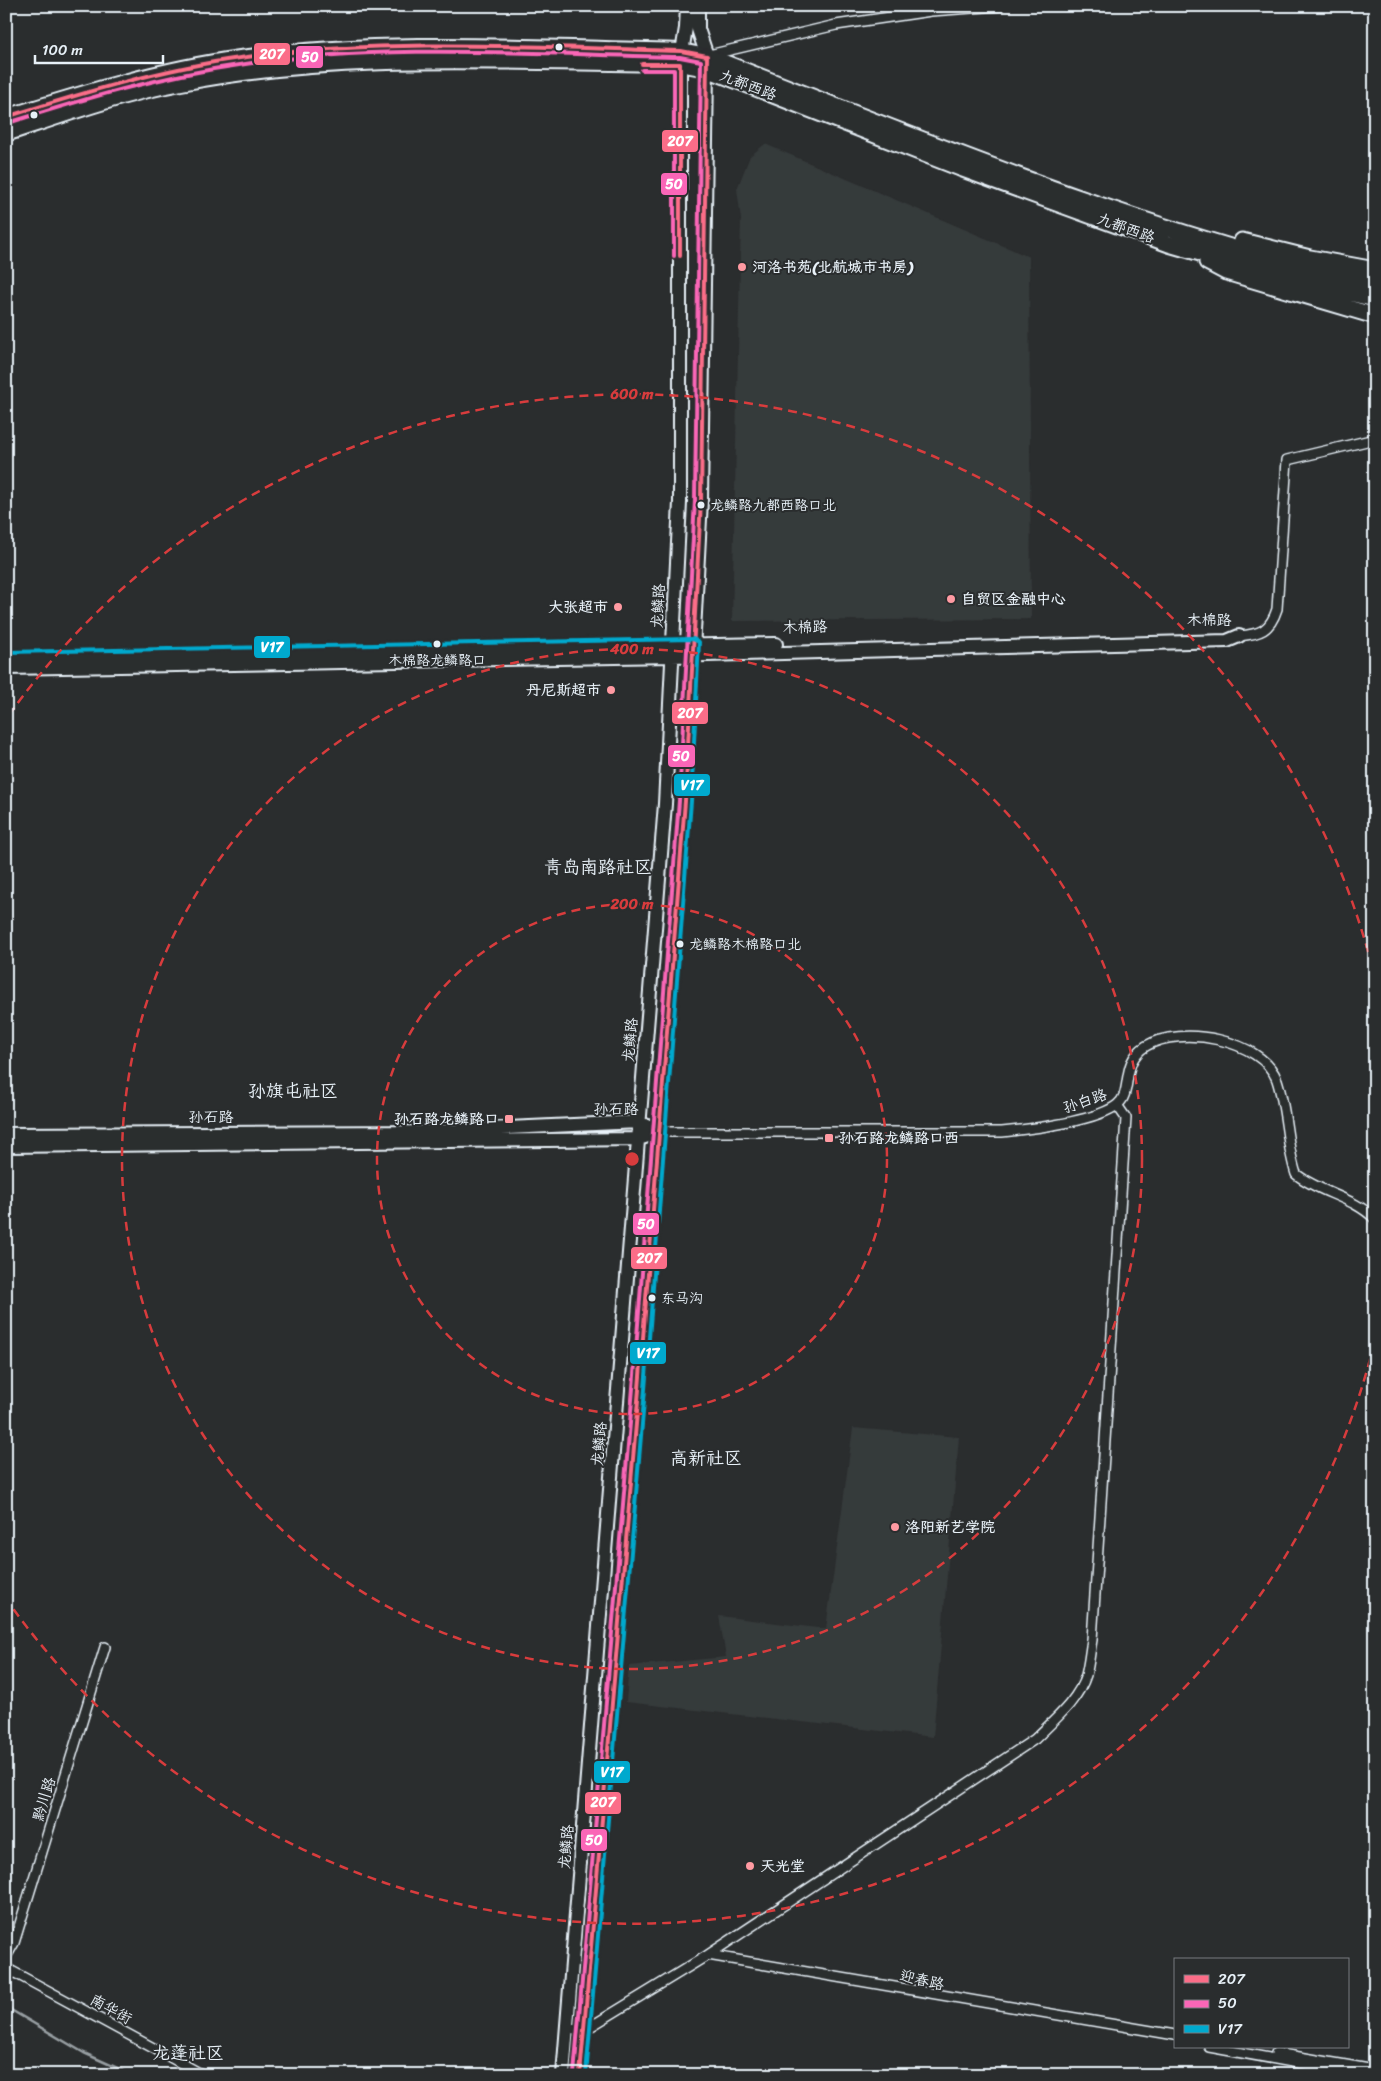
<svg xmlns="http://www.w3.org/2000/svg" width="1381" height="2081" font-family="Sriracha,'LXGW WenKai TC',sans-serif">
  <rect width="100%" height="100%" fill="#2a2d2e"/>
  <filter id="ink" filterUnits="userSpaceOnUse"><feTurbulence type="fractalNoise" baseFrequency=".02" numOctaves="2"/><feDisplacementMap in="SourceGraphic" scale="10" xChannelSelector="R" yChannelSelector="G"/><feConvolveMatrix kernelMatrix="1 2 1 2 8 2 1 2 1" color-interpolation-filters="sRGB"/></filter>
  <g filter="url(#ink)">
    <!-- built -->
    <path fill="#363a3b" d="M765,144L1029,257L1031,619L732,621L741,219L737,189L750,156Z
      M853,1428L959,1437L933,1737L626,1702L629,1666L726,1657L719,1616L826,1629Z"/>
    <g fill="none" stroke-linecap="round" stroke-linejoin="round">
      <!-- stream -->
      <path stroke="#989fa3" stroke-width="2.5" d="M6,2007L84,2053L133,2075"/>
      <!-- street casing -->
      <g stroke="#e8f1f8" stroke-width="12">
        <path id="street" d="M709,55L836,25L931,11L1000,6
          M1239,636C1260,634 1270,631 1277,609L1287,460L1375,439
          M659,1132H1002C1031,1129 1094,1122 1117,1105C1134,1092 1119,1063 1146,1046C1180,1025 1262,1039 1277,1080C1287,1110 1286,1144 1296,1174C1319,1193 1354,1197 1375,1219
          M708,1955L1175,2035
          M6,1957L14,1943L105,1647
          M6,1968L203,2075
          M567,2028L585,2030L708,1955L1035,1739C1054,1720 1078,1701 1086,1675C1089,1664 1090,1651 1092,1640L1126,1118L1117,1105
          M1209,2047L1363,2075
          M1276,2053L1375,2070"/>
      </g>
      <!-- secondary casing -->
      <g stroke="#e8f1f8" stroke-width="16">
        <path id="secondary" d="M6,658L776,644
          M6,668L672,656L1227,641L1239,636
          M6,1134L421,1132L639,1122L659,1132
          M6,1146L638,1139L645,1137
          M563,2075L665,804L680,502V64L686,28L687,6
          M580,2075L639,1389L685,801L701,500L707,69V56L698,29V6"/>
      </g>
      <!-- primary casing -->
      <g stroke="#e8f1f8" stroke-width="18">
        <path id="primary" d="M6,117C83,93 160,69 240,58C386,38 535,48 681,51L707,56
          M6,134C63,115 121,94 181,83C345,51 514,63 680,64L707,69"/>
      </g>
      <!-- highway casing -->
      <g stroke="#e8f1f8" stroke-width="19">
        <path id="highway" d="M707,56C924,140 1147,234 1375,285
          M707,69L960,168L1169,244L1294,280L1375,299
          M1242,241L1310,258L1375,270
          M1207,262L1226,272L1375,316"/>
      </g>
      <!-- street -->
      <use href="#street" stroke="#2a2d2e" stroke-width="9"/>
      <!-- secondary -->
      <use href="#secondary" stroke="#2a2d2e" stroke-width="12"/>
      <!-- primary -->
      <use href="#primary" stroke="#2a2d2e" stroke-width="14"/>
      <!-- highway -->
      <use href="#highway" stroke="#2a2d2e" stroke-width="15"/>
      <!-- bus-1 casing -->
      <g stroke="#2a2d2e" stroke-width="8">
        <path id="bus-1" d="M642,64H680V256
          M6,117C83,93 160,69 240,58C386,38 534,47 681,51L707,56L701,500L685,801L639,1389L580,2075"/>
      </g>
      <!-- bus-2 casing -->
      <g stroke="#2a2d2e" stroke-width="8">
        <path id="bus-2" d="M642,70H674V256
          M8,123C84,99 160,76 239,65C384,43 534,54 680,57L701,61L695,500L679,801L633,1388L574,2074"/>
      </g>
      <!-- bus-3 casing -->
      <g stroke="#2a2d2e" stroke-width="8">
        <path id="bus-3" d="M6,652L693,639L699,642L691,801L645,1389L586,2075"/>
      </g>
      <!-- bus-1 -->
      <use href="#bus-1" stroke="#fb6d88" stroke-width="4"/>
      <!-- bus-2 -->
      <use href="#bus-2" stroke="#fa66b7" stroke-width="4"/>
      <!-- bus-3 -->
      <use href="#bus-3" stroke="#00a9ce" stroke-width="4"/>
    </g>
  </g>
  <!-- distance rings -->
  <g fill="none" stroke="#d83c3d" stroke-width="2.5" stroke-dasharray="9 6">
    <circle cx="632" cy="1159" r="255"/>
    <circle cx="632" cy="1159" r="510"/>
    <path d="M1374 1344A765 765 0 0 1 9 1603M9 715A765 765 0 0 1 1374 974"/>
  </g>
  <!-- markers -->
  <g fill="#e8f1f8" stroke="#2a2d2e" stroke-width="2">
    <circle cx="559" cy="47" r="4.5"/>
    <circle cx="34" cy="115" r="4.5"/>
    <circle cx="701" cy="505" r="4.5"/>
    <circle cx="437" cy="644" r="4.5"/>
    <circle cx="680" cy="944" r="4.5"/>
    <circle cx="652" cy="1298" r="4.5"/>
  </g>
  <g fill="#ff9aa2" stroke="#2a2d2e" stroke-width="2">
    <circle cx="742" cy="267" r="5"/>
    <circle cx="951" cy="599" r="5"/>
    <circle cx="618" cy="607" r="5"/>
    <circle cx="611" cy="690" r="5"/>
    <rect x="504" y="1114" width="10" height="10" rx="2.5"/>
    <rect x="824" y="1133" width="10" height="10" rx="2.5"/>
    <circle cx="895" cy="1527" r="5"/>
    <circle cx="750" cy="1866" r="5"/>
  </g>
  <g text-anchor="middle" stroke-width="4" stroke-linejoin="round" paint-order="stroke">
    <!-- bus labels -->
    <g font-size="14" fill="#e8f1f8" stroke="#2a2d2e" text-anchor="start">
      <text x="710" y="510">龙鳞路九都西路口北</text>
      <text x="437" y="665" text-anchor="middle">木棉路龙鳞路口</text>
      <text x="689" y="949">龙鳞路木棉路口北</text>
      <text x="661" y="1303">东马沟</text>
    </g>
    <!-- street labels -->
    <g font-size="15" fill="#e8f1f8" stroke="#2a2d2e">
      <text transform="translate(748 85) rotate(21)" y="5">九都西路</text>
      <text transform="translate(1126 228) rotate(20)" y="5">九都西路</text>
      <text transform="translate(658 606) rotate(-87)" y="5">龙鳞路</text>
      <text x="1209" y="625">木棉路</text>
      <text transform="translate(805 627) rotate(-1)" y="5">木棉路</text>
      <text transform="translate(630 1040) rotate(-85)" y="5">龙鳞路</text>
      <text transform="translate(1085 1101) rotate(-19)" y="5">孙白路</text>
      <text x="616" y="1114">孙石路</text>
      <text x="211" y="1122">孙石路</text>
      <text transform="translate(599 1444) rotate(-85)" y="5">龙鳞路</text>
      <text transform="translate(44 1799) rotate(-73)" y="5">黔川路</text>
      <text transform="translate(566 1847) rotate(-85)" y="5">龙鳞路</text>
      <text transform="translate(922 1980) rotate(13)" y="5">迎春路</text>
      <text transform="translate(111 2009) rotate(29)" y="5">南华街</text>
    </g>
    <!-- poi labels -->
    <g font-size="15" font-weight="bold" fill="#e8f1f8" stroke="#2a2d2e" text-anchor="start">
      <text x="752" y="272">河洛书苑(北航城市书房)</text>
      <text x="961" y="604">自贸区金融中心</text>
      <text x="608" y="612" text-anchor="end">大张超市</text>
      <text x="601" y="695" text-anchor="end">丹尼斯超市</text>
      <text x="499" y="1124" text-anchor="end">孙石路龙鳞路口</text>
      <text x="839" y="1143">孙石路龙鳞路口西</text>
      <text x="905" y="1532">洛阳新艺学院</text>
      <text x="760" y="1871">天光堂</text>
    </g>
    <!-- quarter labels -->
    <g font-size="18" fill="#e8f1f8" stroke="#2a2d2e">
      <text x="598" y="873">青岛南路社区</text>
      <text x="293" y="1097">孙旗屯社区</text>
      <text x="706" y="1464">高新社区</text>
      <text x="188" y="2059">龙蓬社区</text>
    </g>
  </g>
  <circle cx="632" cy="1159" r="8" fill="#d83c3d" stroke="#2a2d2e" stroke-width="2.5"/>
  <g font-size="15" text-anchor="middle" font-weight="bold" fill="#d83c3d" stroke="#2a2d2e" stroke-width="4" stroke-linejoin="round" paint-order="stroke">
    <text x="632" y="399">600 m</text>
    <text x="632" y="654">400 m</text>
    <text x="632" y="909">200 m</text>
  </g>
  <g stroke="#2a2d2e" stroke-width="2">
    <rect x="253" y="42" width="38" height="24" rx="5" fill="#fb6d88"/>
    <rect x="295" y="45" width="29" height="24" rx="5" fill="#fa66b7"/>
    <rect x="661" y="129" width="38" height="24" rx="5" fill="#fb6d88"/>
    <rect x="660" y="172" width="28" height="24" rx="5" fill="#fa66b7"/>
    <rect x="253" y="635" width="38" height="24" rx="5" fill="#00a9ce"/>
    <rect x="671" y="701" width="38" height="24" rx="5" fill="#fb6d88"/>
    <rect x="667" y="744" width="29" height="24" rx="5" fill="#fa66b7"/>
    <rect x="673" y="773" width="38" height="24" rx="5" fill="#00a9ce"/>
    <rect x="632" y="1212" width="28" height="24" rx="5" fill="#fa66b7"/>
    <rect x="630" y="1246" width="38" height="24" rx="5" fill="#fb6d88"/>
    <rect x="629" y="1341" width="38" height="24" rx="5" fill="#00a9ce"/>
    <rect x="593" y="1760" width="38" height="24" rx="5" fill="#00a9ce"/>
    <rect x="584" y="1791" width="38" height="24" rx="5" fill="#fb6d88"/>
    <rect x="580" y="1828" width="28" height="24" rx="5" fill="#fa66b7"/>
  </g>
  <g font-size="14" text-anchor="middle" font-weight="bold" fill="#fff">
    <text x="272" y="59">207</text>
    <text x="310" y="62">50</text>
    <text x="680" y="146">207</text>
    <text x="674" y="189">50</text>
    <text x="272" y="652">V17</text>
    <text x="690" y="718">207</text>
    <text x="681" y="761">50</text>
    <text x="692" y="790">V17</text>
    <text x="646" y="1229">50</text>
    <text x="649" y="1263">207</text>
    <text x="648" y="1358">V17</text>
    <text x="612" y="1777">V17</text>
    <text x="603" y="1807">207</text>
    <text x="594" y="1845">50</text>
  </g>
  <!-- margin -->
  <rect width="1381" height="2081" fill="none" stroke="#2a2d2e" stroke-width="25"/>
  <rect x="12" y="12" width="1356" height="2056" fill="none" stroke="#e8f1f8" stroke-width="2" filter="url(#ink)"/>
  <!-- legend -->
  <rect x="1174" y="1958" width="175" height="90" fill="#2a2d2e" stroke="#767b7f"/>
  <rect x="1184" y="1975" width="25" height="8" fill="#fb6d88" stroke="#767b7f"/>
  <text x="1218" y="1984" font-size="15" fill="#e8f1f8">207</text>
  <rect x="1184" y="2000" width="25" height="8" fill="#fa66b7" stroke="#767b7f"/>
  <text x="1218" y="2008" font-size="15" fill="#e8f1f8">50</text>
  <rect x="1184" y="2025" width="25" height="8" fill="#00a9ce" stroke="#767b7f"/>
  <text x="1218" y="2034" font-size="15" fill="#e8f1f8">V17</text>
  <!-- scale -->
  <path d="M35 55v8h128v-8" fill="none" stroke="#e8f1f8" stroke-width="2.5"/>
  <text x="42" y="55" font-size="15" fill="#e8f1f8" stroke="#2a2d2e" stroke-width="4" paint-order="stroke">100 m</text>
</svg>
